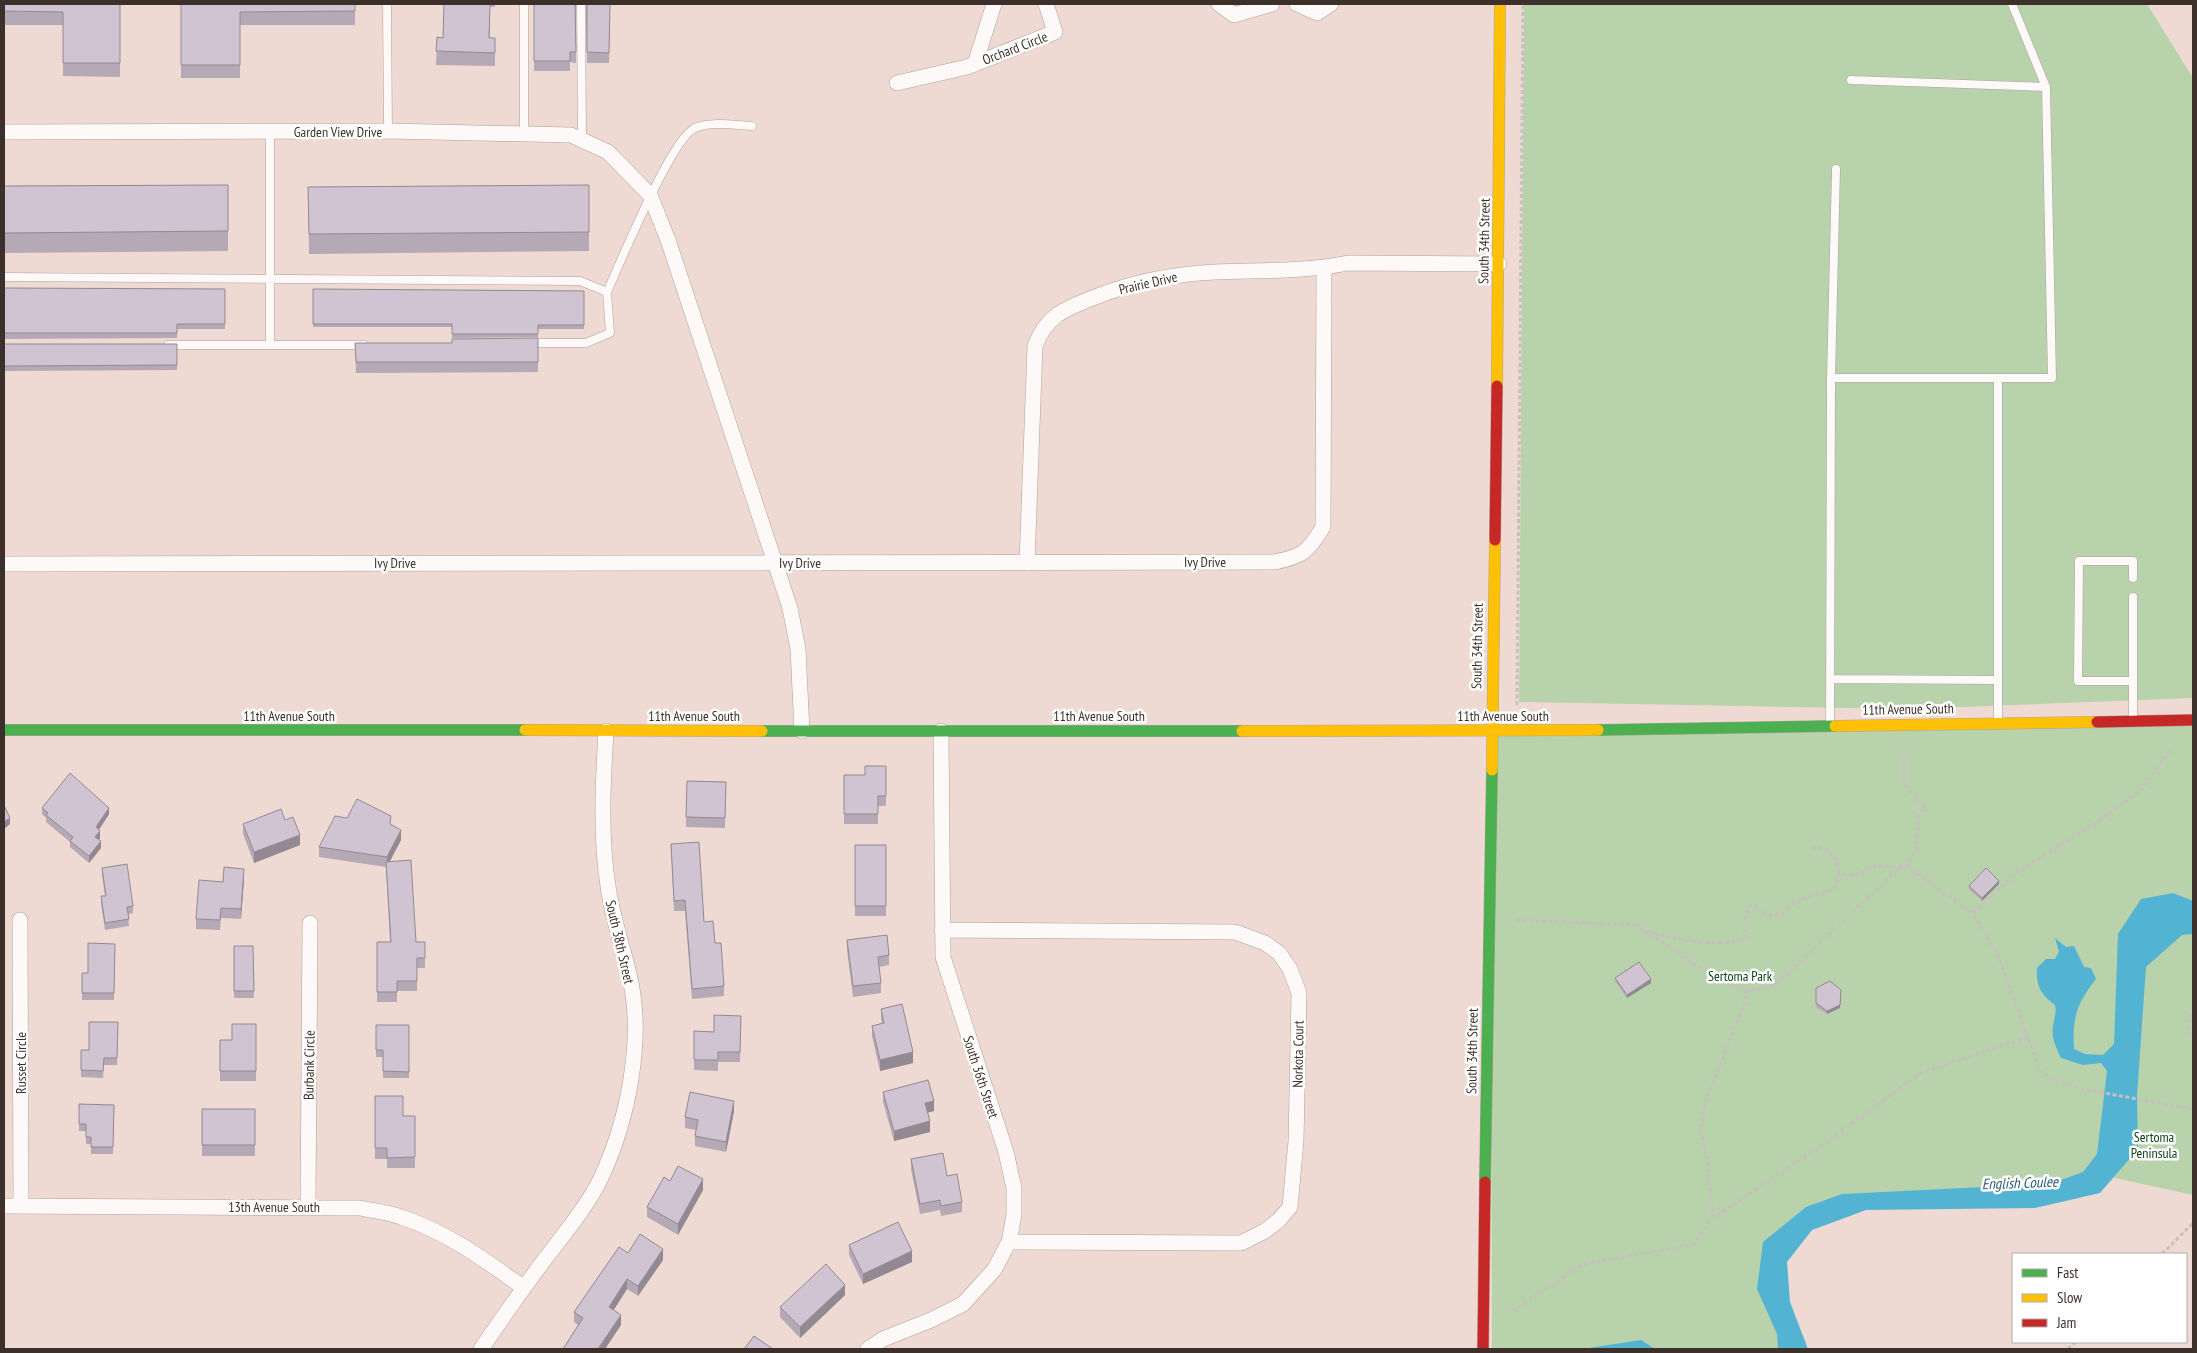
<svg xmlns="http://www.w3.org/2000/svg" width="2197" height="1353" font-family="'PT Sans Narrow',sans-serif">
  <rect width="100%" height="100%" fill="#eedad2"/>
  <!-- green -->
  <path fill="#b8d3ac" d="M1524,4H2147L2193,78V698L1911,709L1519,702Z
    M2193,720V1195L2110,1177L2097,1181L1862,1197L1778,1248L1789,1349H1492L1490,732Z"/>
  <!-- water -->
  <path fill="#53b3d3" d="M2173,893L2193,901V934L2182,935L2146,967L2137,1096L2138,1149L2100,1193L2035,1208L1866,1210L1812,1230L1787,1262L1790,1302L1808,1349H1778L1777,1334L1757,1289L1763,1242L1806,1207L1842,1194L2005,1186L2061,1180L2083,1172L2097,1154L2107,1071L2101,1063L2083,1065L2061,1058C2056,1047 2051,1038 2053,1026C2054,1018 2057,1013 2055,1005C2040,994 2036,986 2037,968L2046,959H2055L2059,952L2055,938L2066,947L2074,946L2084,967L2091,968L2096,979C2077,1003 2072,1018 2074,1049L2085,1054L2103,1055L2114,1044L2118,934L2141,899Z
    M1641,1340L1655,1349H1584L1589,1348Z"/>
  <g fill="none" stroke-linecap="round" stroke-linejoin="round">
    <!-- lane casing -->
    <g stroke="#afa09a" stroke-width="9">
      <path id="lane" d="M387,4L388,131
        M524,4V134
        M581,4L582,140
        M1851,80L2046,87
        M4,277L580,281L607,292L610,333L586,343H528
        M607,292C620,263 672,137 695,128C711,121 735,125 752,126
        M168,345H364
        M270,345V132
        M1831,378L1836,169
        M2133,597V719
        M1830,679L1998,680
        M2133,681H2078L2079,561H2133V578
        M1998,721V378
        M1830,725L1831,378H2052L2046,87L2012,4"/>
    </g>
    <!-- street casing -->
    <g stroke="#afa09a" stroke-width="16">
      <path id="street" d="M1219,4L1234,15L1272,4
        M1297,4L1317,13L1331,4
        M975,64L994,4
        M897,83L967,67L1055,32L1046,4
        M4,132L388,131L571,135L608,152L650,195L668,240L790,608L798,649L802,731
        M1027,563L1035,346C1046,317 1062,310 1090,299C1129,283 1173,274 1215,272C1259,270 1304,272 1348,263L1499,264
        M4,564L1274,562C1302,557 1308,552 1323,527L1324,268
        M20,920L21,1206
        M942,930L1235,932L1265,943L1279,953L1290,969L1299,993L1296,1141L1290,1207L1279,1220L1265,1231L1241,1243L1009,1242
        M4,1206L360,1208C373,1211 388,1212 401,1217C447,1232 485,1260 524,1288
        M308,1207L310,923
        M481,1349C501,1320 521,1291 542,1263C562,1236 585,1210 600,1180C628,1121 645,1038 629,974C622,944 612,916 608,886C600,836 603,782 606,731
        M868,1349L883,1339L931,1320L963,1304L994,1270L1009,1242L1014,1215V1188L1006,1152L943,957L941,731"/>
    </g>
    <!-- fast casing -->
    <g stroke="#afa09a" stroke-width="12">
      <path id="fast" d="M4,730H525
        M1598,730L1835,726
        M762,731H1242
        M1485,1182L1492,770"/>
    </g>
    <!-- slow casing -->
    <g stroke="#afa09a" stroke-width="12">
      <path id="slow" d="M1497,386L1500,4
        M1835,726L2097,722
        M525,730L762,731
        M1242,731L1598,730
        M1492,770L1495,540"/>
    </g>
    <!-- jam casing -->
    <g stroke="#afa09a" stroke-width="12">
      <path id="jam" d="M1495,540L1497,386
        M2097,722L2193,720
        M1483,1349L1485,1182"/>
    </g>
    <!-- path -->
    <path stroke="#c8c0be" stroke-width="3" stroke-dasharray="4 2.5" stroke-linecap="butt" d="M1517,705L1523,4
      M1812,848H1825L1837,860L1839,874
      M1973,913L2019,871L2094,824L2142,789L2172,748
      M1516,920L1636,925L1694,964L1746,991L1770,987L1788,974L1893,873L1906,866L1973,913L1998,956L2040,1070L2051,1079L2082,1089L2193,1109
      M1648,931C1668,939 1727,950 1745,937L1744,922L1749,906L1755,904L1767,916L1783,913L1800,900L1834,889L1839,874L1857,875L1873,866H1906L1916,850L1919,814L1925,808L1904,785V743
      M2193,1014L2190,1016L2189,1030L2193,1038
      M1713,1218L1708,1167L1701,1130L1706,1100L1746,1000V991
      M2162,1254L2193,1223
      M1513,1311L1581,1265L1694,1244L1710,1220L1821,1146L1919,1074L2028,1037
      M2068,1349L2076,1342"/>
    <!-- lane -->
    <use href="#lane" stroke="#fcf9f8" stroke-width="8"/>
    <!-- street -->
    <use href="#street" stroke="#fcf9f8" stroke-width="15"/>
    <!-- fast -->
    <use href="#fast" stroke="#4caf50" stroke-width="11"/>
    <!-- slow -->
    <use href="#slow" stroke="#ffc107" stroke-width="11"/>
    <!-- jam -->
    <use href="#jam" stroke="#c62828" stroke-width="11"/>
  </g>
  <!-- wall -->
  <path fill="#b4a9b5" d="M4,4H120V77L63,76V25H4Z
    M181,4H355V25H240V78H181Z
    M436,4H495V7H490V38H495V66L436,65L437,37L443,38L444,5H436Z
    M534,4H576V63L570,62V71H534Z
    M586,4H610L609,63H587Z
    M228,185V251L4,253V186Z
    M589,185V251L309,254L308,187Z
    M4,288L225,289V329H177V338L4,339Z
    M313,289L584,291V329H538V337L452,338V327H313Z
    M538,338V372L356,373L355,343H452Z
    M4,344H177V370L4,371Z
    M886,766V806H878V824H844V775H865Z
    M687,781L726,782L725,828L686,827Z
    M42,808L109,814L99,830L100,838L99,840L101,848L89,863L70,847V842L46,822V818L42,814Z
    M243,824L300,845L254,863L243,834Z
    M391,825L401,840L389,862L416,942H425V968H417V991H397V1002H377V942H390L386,867L319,857V847Z
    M671,844L704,922L715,943L724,986V996L692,999L685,911H674Z
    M855,845H886V916H855Z
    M102,868L133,906V913L128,914L129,926L105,930L101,903V896H105L102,875Z
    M244,879L241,919L221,918L220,930L196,929V919L223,882Z
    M1999,884L1982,901L1969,889V886Z
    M847,940L889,955V965L879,967L881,983V993L853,997L847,950Z
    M115,944L114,1000H82V973H88Z
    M234,946H253L254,998H234Z
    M1615,978L1651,983L1627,998L1615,981Z
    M1816,988L1840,1008L1827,1014L1816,1007Z
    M881,1009L913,1063L880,1071L872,1036V1026L882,1023L881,1019Z
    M741,1016L740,1062H718V1071L694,1070V1031L714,1032Z
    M118,1022L117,1065H104L103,1078L81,1077V1050H89Z
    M256,1024V1081H220V1040H232Z
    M376,1025H409V1078H383V1057H376Z
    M883,1092L934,1111L927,1113L930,1132L894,1141L883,1102Z
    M375,1096L403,1116H415V1168H387V1159H375Z
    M79,1104L114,1105L113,1154H91V1144H86V1131H79Z
    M202,1109H255V1156H202Z
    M734,1111L726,1152L695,1146V1136L696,1130L685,1128V1117Z
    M911,1159L947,1176L962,1202V1212L941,1216L940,1210L920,1214L911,1169Z
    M670,1181L703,1190L678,1235L647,1217V1207Z
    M849,1245L912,1262L863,1284L849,1255Z
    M628,1253L663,1260L638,1296L627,1289L614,1310L621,1325L605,1349H563L578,1325L574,1322V1312Z
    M845,1295L800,1338L780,1317V1307Z"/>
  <!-- shaded-wall -->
  <path fill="#928993" d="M109,808V814L96,834V827Z
    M10,818V824L4,829V822Z
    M401,830V840L387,867V857Z
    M100,831V838L95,844V837Z
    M300,835V845L254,863V852Z
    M101,841V848L89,863V856Z
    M244,869V879L241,919V909Z
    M1999,881V884L1982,901V898Z
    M1651,979V983L1627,998V995Z
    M1841,990L1840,1008L1827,1014V1011Z
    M913,1052V1063L880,1071V1060Z
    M734,1101V1111L726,1152V1142Z
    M934,1101V1111L925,1113V1103Z
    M930,1121V1132L894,1141V1131Z
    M703,1179V1190L678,1235V1224Z
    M663,1249V1260L638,1296V1286Z
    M912,1251V1262L863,1284V1274Z
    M627,1279V1289L609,1317V1307Z
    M845,1285V1295L800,1338V1327Z
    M621,1315V1325L605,1349H598Z"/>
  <!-- building -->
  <path fill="#d1c4d2" stroke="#928993" d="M4,4H120V63H63V12L4,11Z
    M181,4H355V11L240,12V65H181Z
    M444,4H490L489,38H495V53L436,51L437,37L443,38Z
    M534,4H575L576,52H570V61H534Z
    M587,4H610L609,53L587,52Z
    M228,185V231L4,233V186Z
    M589,185V232L309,234L308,187Z
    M4,288L225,289V324H177V333H4Z
    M313,289L584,291V325H538V334H452V324H313Z
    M538,338V362H356L355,343H452V339Z
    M4,344H177V365L4,366Z
    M865,766H886V796H878V814H844V775H865Z
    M70,773L109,808L96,827L100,831L95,837L101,841L89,856L70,841L73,837L46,815L48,813L42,808Z
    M687,781L726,782L725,818L686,817Z
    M357,799L391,816L390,824L401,830L387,857L319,847L335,816L347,818Z
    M4,805L10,818L4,822Z
    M281,809L285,820L293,817L300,835L254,852L243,824Z
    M699,842L704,922L713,921L715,943H721L724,986L692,989L685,900L674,901L671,844Z
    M855,845H886V906H855Z
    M411,860L416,942H425V958H417V981H397V992H377V942H391L386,862Z
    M127,864L133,906L127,907L129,919L105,923L101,896H106L102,868Z
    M224,867L244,869L241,909L221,908L220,920L196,919L199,880L223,882Z
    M1986,868L1999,881L1982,898L1969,886Z
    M887,935L889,955L878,957L881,983L853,986L847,940Z
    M88,943L115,944L114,993H82V973H88Z
    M234,946H253L254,991H234Z
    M1639,962L1651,979L1627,995L1615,978Z
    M1830,981L1841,990L1840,1005L1827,1011L1816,1003V988Z
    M902,1004L913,1052L880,1060L872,1026L884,1023L881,1009Z
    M714,1015L741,1016L740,1052H718V1060H694V1031L714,1032Z
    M89,1022H118L117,1058H104L103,1071L81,1070V1050H89Z
    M232,1024H256V1071H220V1040H232Z
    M376,1025H409V1072L383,1071V1050H376Z
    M928,1080L934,1101L925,1103L930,1121L894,1131L883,1092Z
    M690,1092L734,1101L726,1142L695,1136L698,1120L685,1117Z
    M375,1096H403V1116H415V1157L387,1158V1148H375Z
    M79,1104L114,1105L113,1147H91V1137H86V1124H79Z
    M202,1109H255V1145H202Z
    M943,1153L947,1176L957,1174L962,1202L941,1206L940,1200L920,1204L911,1159Z
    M678,1166L703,1179L678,1224L647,1207L664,1177L670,1181Z
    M898,1222L912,1251L863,1274L849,1245Z
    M640,1234L663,1249L638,1286L627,1279L609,1307L621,1315L598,1349H563L583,1318L574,1312L619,1247L628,1253Z
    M826,1264L845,1285L800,1327L780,1307Z
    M754,1336L773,1349H744Z"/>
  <g text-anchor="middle" stroke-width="5" stroke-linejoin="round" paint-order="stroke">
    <!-- street labels -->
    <g font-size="14" fill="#3d302a" stroke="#fff">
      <text transform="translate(1015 48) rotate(-21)" y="5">Orchard Circle</text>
      <text x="338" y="137">Garden View Drive</text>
      <text transform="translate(1484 241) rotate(-89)" y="5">South 34th Street</text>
      <text transform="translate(1148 283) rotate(-13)" y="5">Prairie Drive</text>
      <text x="1205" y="567">Ivy Drive</text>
      <text x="395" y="568">Ivy Drive</text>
      <text x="800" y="568">Ivy Drive</text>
      <text transform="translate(1477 646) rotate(-89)" y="5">South 34th Street</text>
      <text transform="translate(1908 709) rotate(-1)" y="5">11th Avenue South</text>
      <text x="289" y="721">11th Avenue South</text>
      <text x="694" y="721">11th Avenue South</text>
      <text x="1099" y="721">11th Avenue South</text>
      <text x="1503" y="721">11th Avenue South</text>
      <text transform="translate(620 942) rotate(77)" y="5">South 38th Street</text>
      <text transform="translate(1472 1051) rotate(-89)" y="5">South 34th Street</text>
      <text transform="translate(1298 1054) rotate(-89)" y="5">Norkota Court</text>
      <text transform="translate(21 1063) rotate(-90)" y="5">Russet Circle</text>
      <text transform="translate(309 1065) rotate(-89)" y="5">Burbank Circle</text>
      <text transform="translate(981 1077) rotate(72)" y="5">South 36th Street</text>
      <text x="274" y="1212">13th Avenue South</text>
    </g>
    <!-- park labels -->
    <g font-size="14" fill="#0d4414" stroke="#fff">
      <text x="1740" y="981">Sertoma Park</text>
      <text x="2154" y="1142">Sertoma<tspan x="2154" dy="16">Peninsula</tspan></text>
    </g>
    <!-- water labels -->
    <g font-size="15" font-style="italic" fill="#2d5e74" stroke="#fff">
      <text transform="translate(2020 1183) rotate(-2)" y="5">English Coulee</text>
    </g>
  </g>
  <!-- border -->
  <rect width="2197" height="1353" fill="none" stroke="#3d302a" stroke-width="10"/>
  <!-- legend -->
  <rect x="2012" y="1253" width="175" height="90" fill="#ffffff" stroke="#b1acaa"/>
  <rect x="2022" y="1269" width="25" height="8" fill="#4caf50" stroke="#b1acaa"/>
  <text x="2057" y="1278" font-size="15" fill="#3d302a">Fast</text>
  <rect x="2022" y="1294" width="25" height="8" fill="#ffc107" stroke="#b1acaa"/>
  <text x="2057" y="1303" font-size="15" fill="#3d302a">Slow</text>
  <rect x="2022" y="1319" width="25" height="8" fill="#c62828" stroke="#b1acaa"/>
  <text x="2057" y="1328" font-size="15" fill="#3d302a">Jam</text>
</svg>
